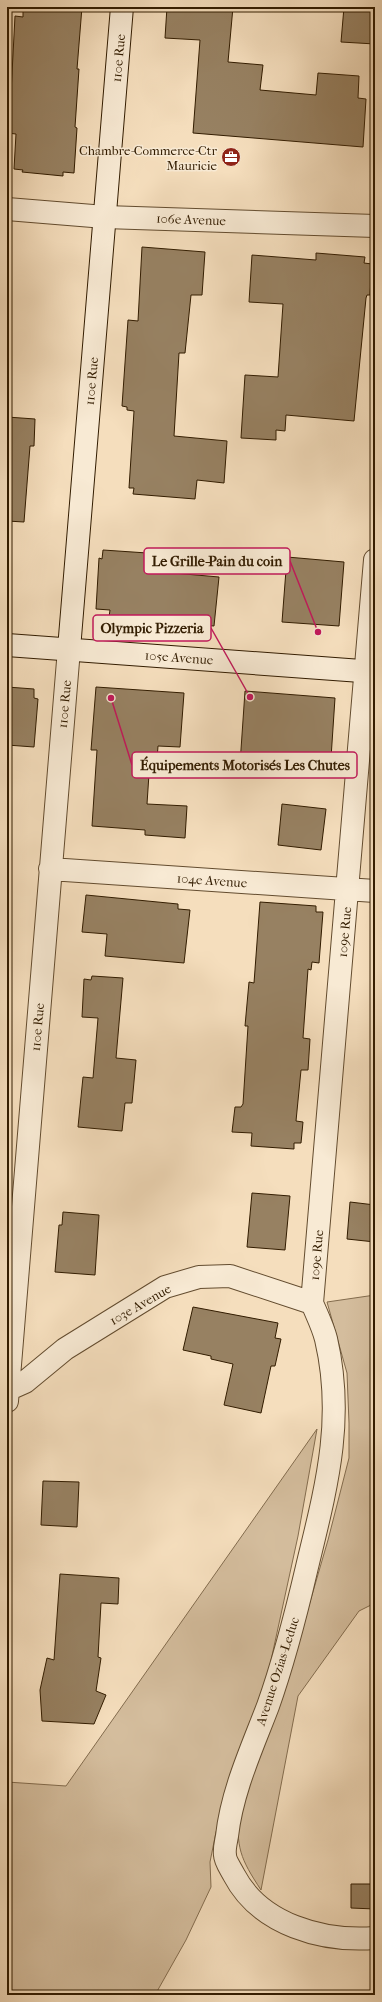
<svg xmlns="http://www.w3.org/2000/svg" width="382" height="2002" font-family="'IM FELL French Canon',serif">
  <rect width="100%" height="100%" fill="#f5debd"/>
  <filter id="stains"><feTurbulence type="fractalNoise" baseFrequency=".005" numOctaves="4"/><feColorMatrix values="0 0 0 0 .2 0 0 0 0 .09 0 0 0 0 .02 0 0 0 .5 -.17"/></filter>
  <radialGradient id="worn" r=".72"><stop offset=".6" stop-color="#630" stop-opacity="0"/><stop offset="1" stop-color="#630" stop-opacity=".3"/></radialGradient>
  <!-- green -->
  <path fill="#d4bd9d" stroke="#836c4e" d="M375,1295V1603L359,1611L298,1696L261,1890C240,1858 236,1848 239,1809L301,1633L328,1540L349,1458V1423L347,1373L327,1302Z
    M317,1429L298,1536L268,1674L216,1832L210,1862L211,1887L186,1940L155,1995H7V1782L66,1786Z"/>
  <!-- building -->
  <path fill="#978162" stroke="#321c00" d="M23,7H82L77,69H79L75,127L77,128L74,173L63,172V176L22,172L23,170L14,169L16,134L7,133V112H10L15,16L23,17Z
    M167,7H233L228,62L263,65L260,90L316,95L318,73L359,76L358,98L366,99L363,147L193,133L200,40L165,38Z
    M344,7L375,10V44L341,42Z
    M142,247L205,252L202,295H191L185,353H179L174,436L227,441L224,483L197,480L195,499L133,494L134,488H129L134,411L127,410V407L122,406L128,320L138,321Z
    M316,253L365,257L364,263L372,264L370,295H367L366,298L354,421L286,415L285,431L276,430V440L241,438L245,375L278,377L283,304L249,302L252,255L316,260Z
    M7,417L35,419L34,446H30L24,522L7,521Z
    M103,550L162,554V572L219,577L214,626L109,617L110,610L96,609L99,558L102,559Z
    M287,557L344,562L339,626L282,622Z
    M7,687L34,689V698L38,699L34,747L7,745Z
    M96,687L184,693L180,747L158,746L157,760L150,759L147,804L187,806L185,838L145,835V830L92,826L97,750H91Z
    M245,691L335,698L331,758L294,755L293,767L240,764Z
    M282,804L326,809L321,850L278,845Z
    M86,895L178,904V909L190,910L184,963L105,956L107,934L82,932Z
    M260,902L316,906V912H323L319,963L312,962L311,970L308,969L303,1038L310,1039L308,1070H301L296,1121L303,1122L301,1143H294V1149L251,1146L252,1133L232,1132L235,1107H241L243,1104L248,1026H245L249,982L254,983Z
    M92,976L123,978L116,1058L136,1060L132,1103H125L122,1131L78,1127L83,1077L93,1078L98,1018L82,1017L84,979L91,980Z
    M252,1193L290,1196L285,1250L247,1247Z
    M350,1202L375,1205V1242L347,1239Z
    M63,1212L99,1215L95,1275L55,1272L59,1225H62Z
    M193,1307L278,1323L275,1338L281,1339L275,1366H271L261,1413L224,1405L233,1364L211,1359V1356L183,1350Z
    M43,1481L79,1482L77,1527L41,1525Z
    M60,1574L119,1578L118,1604L101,1603L98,1657L101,1658L96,1691L106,1695L94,1724L42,1721L40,1690L47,1658L54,1660Z
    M351,1884H375V1909L351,1908Z"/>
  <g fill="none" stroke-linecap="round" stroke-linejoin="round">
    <!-- street casing -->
    <g stroke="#634c2f" stroke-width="24">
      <path id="street" d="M7,209L105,217L375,226
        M375,560L312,1303C317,1315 323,1327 326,1339C345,1420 326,1488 307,1567C296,1614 284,1661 268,1706C252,1748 232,1791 227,1836C226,1842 224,1849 225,1855C225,1861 231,1869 234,1875C260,1925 323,1942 375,1938
        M50,869L375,891
        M7,1390L25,1382L65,1349L165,1287L199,1277L230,1276L312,1303
        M7,1401L69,649"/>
    </g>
    <!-- secondary casing -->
    <g stroke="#321c00" stroke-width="24">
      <path id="secondary" d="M7,645L375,672
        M69,649L122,7"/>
    </g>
    <!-- street -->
    <use href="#street" stroke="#f8ead4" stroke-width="22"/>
    <!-- secondary -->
    <use href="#secondary" stroke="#f8ead4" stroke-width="22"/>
  </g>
  <!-- icons -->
  <defs>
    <g id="office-disc" transform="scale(1)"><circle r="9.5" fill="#8f2418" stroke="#f8ead4"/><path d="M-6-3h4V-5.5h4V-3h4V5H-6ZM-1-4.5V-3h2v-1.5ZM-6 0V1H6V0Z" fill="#fff"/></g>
  </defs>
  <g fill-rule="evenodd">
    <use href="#office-disc" x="231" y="157"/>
  </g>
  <g text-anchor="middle" stroke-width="3" stroke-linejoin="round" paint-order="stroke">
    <!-- street labels -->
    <g font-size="13" fill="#321c00" stroke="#f8ead4">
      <text transform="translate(118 58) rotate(-85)" y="5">110e Rue</text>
      <text transform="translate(191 219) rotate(2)" y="5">106e Avenue</text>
      <text transform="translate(91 381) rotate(-85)" y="5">110e Rue</text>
      <text transform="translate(179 657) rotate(4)" y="5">105e Avenue</text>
      <text transform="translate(64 704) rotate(-85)" y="5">110e Rue</text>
      <text transform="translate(212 880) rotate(4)" y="5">104e Avenue</text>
      <text transform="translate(344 932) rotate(-85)" y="5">109e Rue</text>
      <text transform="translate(37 1027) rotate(-85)" y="5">110e Rue</text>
      <text transform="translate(316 1255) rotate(-85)" y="5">109e Rue</text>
      <text transform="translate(140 1304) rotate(-30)" y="5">103e Avenue</text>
      <text transform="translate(277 1671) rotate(-72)" y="5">Avenue Ozias-Leduc</text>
    </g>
    <!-- poi labels -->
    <g font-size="13" fill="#321c00" stroke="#f8ead4" text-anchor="end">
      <text x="217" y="155">Chambre-Commerce-Ctr<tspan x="217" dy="15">Mauricie</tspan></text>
    </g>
  </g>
  <!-- callouts -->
  <path fill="none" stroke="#c2185b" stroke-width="1.5" d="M318 632L290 561M250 697L211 628M111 698L132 765"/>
  <g fill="#c2185b" stroke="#f8ead4" stroke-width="1.5">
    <circle cx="318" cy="632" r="4"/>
    <circle cx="250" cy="697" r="4"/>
    <circle cx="111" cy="698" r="4"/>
  </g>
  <g fill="#f8ead4" stroke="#c2185b" stroke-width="1.5">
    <rect x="144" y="548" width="146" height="26" rx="4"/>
    <rect x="93" y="615" width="118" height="26" rx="4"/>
    <rect x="132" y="752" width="225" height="26" rx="4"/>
  </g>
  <g font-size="14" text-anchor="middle" font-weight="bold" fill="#321c00">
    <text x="217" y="566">Le Grille-Pain du coin</text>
    <text x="152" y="633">Olympic Pizzeria</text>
    <text x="245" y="770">Équipements Motorisés Les Chutes</text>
  </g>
  <!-- margin -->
  <rect width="382" height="2002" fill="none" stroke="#f5debd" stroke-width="24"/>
  <rect x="8" y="8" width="366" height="1986" fill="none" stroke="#321c00" stroke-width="2"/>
  <rect x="12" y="12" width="358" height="1978" fill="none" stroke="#321c00"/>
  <rect width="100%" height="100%" filter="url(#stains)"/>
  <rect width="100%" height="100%" fill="url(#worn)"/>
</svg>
